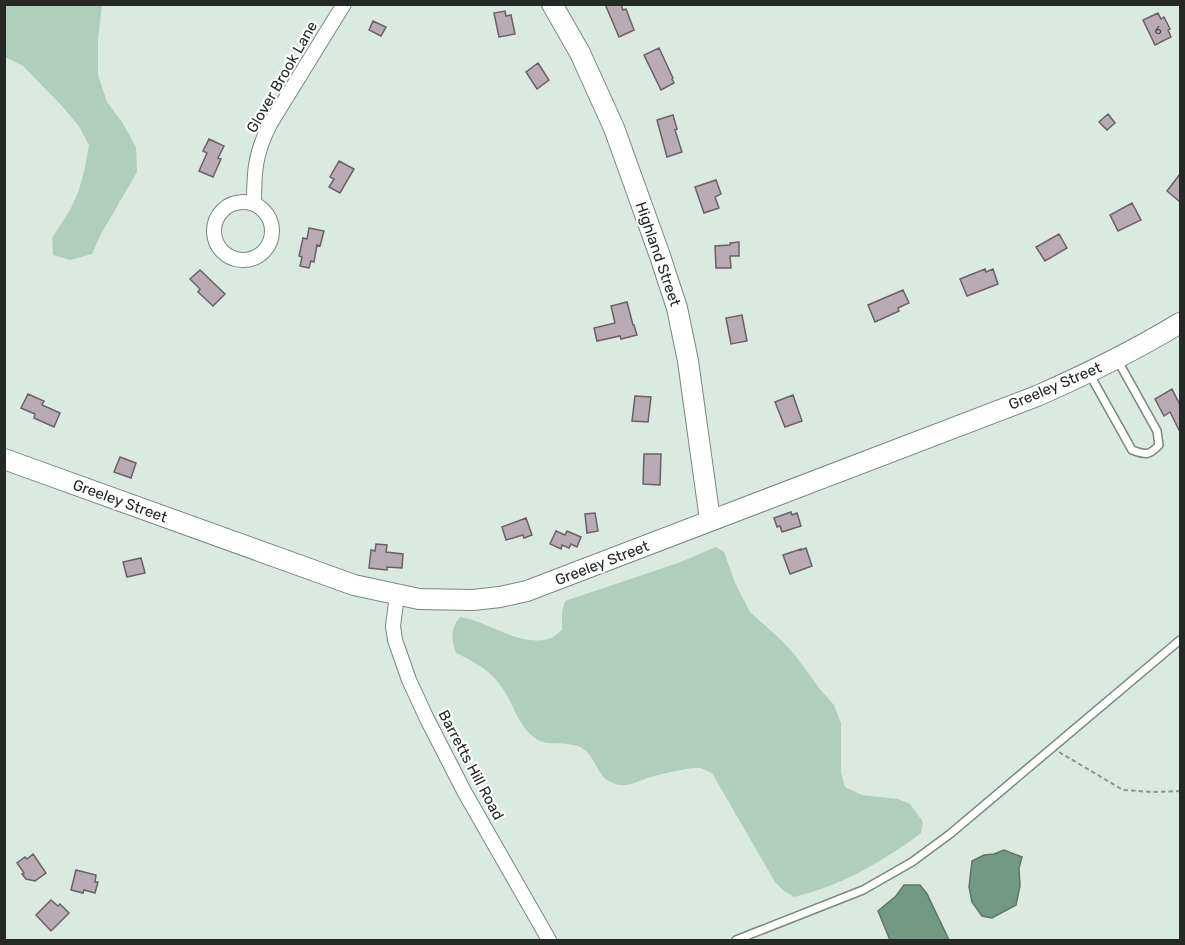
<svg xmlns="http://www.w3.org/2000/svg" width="1185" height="945" font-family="Rubik,sans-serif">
  <rect width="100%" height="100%" fill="#dbeae1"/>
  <!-- green -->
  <path fill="#afcebc" d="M5,4L102,5L98,39V75L107,102L122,122L136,147L137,172L100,236L92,254L70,260L53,255L52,238L71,208L79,190L85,167L89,145L78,125L61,105L23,66L5,57Z
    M716,547L724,552L735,583L750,612L779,638L795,655L819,688L834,705L841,723V772L845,787L862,795L898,799L910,804L923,822L921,833C910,842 898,849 886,857C856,876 829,888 794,897L784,891L775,882L712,773C709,772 704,769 700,768C689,767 661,774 650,777C635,782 624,791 607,780C598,775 594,755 582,748C566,739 545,749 531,735C518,723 514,707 505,692C493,672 477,663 456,653C451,639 450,629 460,617C489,621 521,649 551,638C555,637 559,632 562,630V612L565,601L678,563Z"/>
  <!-- water -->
  <path fill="#739884" stroke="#5b7768" stroke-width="1.5" d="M1004,850L1022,857L1019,868L1020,886L1016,905L992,918L982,916L972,902L969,887L972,861L984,855L994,854Z
    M904,885H920L927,894L949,940H890L878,911L896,896Z"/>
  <!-- building -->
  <path fill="#b8abb3" stroke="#6c6068" stroke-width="1.5" d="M605,4H621L623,10L626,9L634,30L619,37Z
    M505,11L506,16L511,15L515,34L499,37L494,13Z
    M1158,13L1161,19L1164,17L1170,29L1168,30L1171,37L1155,45L1143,20Z
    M373,21L386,27L381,36L369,30Z
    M659,48L673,78L672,79L674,83L661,90L644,55Z
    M538,63L549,80L537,89L526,72Z
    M1108,114L1115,123L1107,130L1099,122Z
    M673,115L677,129L675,130L682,152L667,157L657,120Z
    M209,139L224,146L218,158L221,159L213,177L199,171L207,153L203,151Z
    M339,161L354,169L340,193L329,187L334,179L330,177Z
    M1180,174V202L1167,191Z
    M716,180L721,194L715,197L719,208L704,213L695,187Z
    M1132,203L1141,220L1118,231L1110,215Z
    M309,228L324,231L320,246L317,245L314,262L311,261L309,268L300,266L302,257L299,256L303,238L307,239Z
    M1059,234L1067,248L1045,261L1036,247Z
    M739,242V256H730L731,268H716L715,246L730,245V243Z
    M985,269L986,272L993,269L998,284L967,296L960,279Z
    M200,270L225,294L213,306L198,292L200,289L190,279Z
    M903,290L909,303L898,308L899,311L875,322L868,305Z
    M627,302L633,325H634L637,335L621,339L620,336L597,341L594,328L615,323L611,306Z
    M742,315L747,341L731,344L726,318Z
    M1172,389L1180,405V432L1170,412L1164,416L1155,399Z
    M28,394L44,401L42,405L60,413L54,427L34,418L35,414L21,408Z
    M793,395L802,421L785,427L775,402Z
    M635,396L651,397L648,422L632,421Z
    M644,454H661L660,485L643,484Z
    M120,457L136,463L131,478L114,472Z
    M791,512L792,515L797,513L801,526L782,532L780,526L777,527L774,518Z
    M595,513L598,531L587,533L585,514Z
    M526,518L532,535L524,538L523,535L506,540L502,527Z
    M556,531L565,535L567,531L581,537L577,547L571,544L569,548L562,545L561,549L550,544Z
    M376,544L387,545L386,552L403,554L402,568L387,567V570L369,568L371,550L375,551Z
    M806,548L812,566L790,574L783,555L801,549V550Z
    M141,558L145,573L127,577L123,562Z
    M33,854L46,873L35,881L26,879L22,874L24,873L17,863L25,857L27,859Z
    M76,870L96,875L95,882H98L95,893L84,890L83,893L71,890Z
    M51,900L58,906L60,904L69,913L51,931L36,915Z"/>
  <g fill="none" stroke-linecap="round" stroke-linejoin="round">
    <!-- lane casing -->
    <g stroke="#7a877f" stroke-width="10">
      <path id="lane" d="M1090,375L1132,450C1146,455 1149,456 1159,445L1157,431L1118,361
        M736,940L863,890L912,862L950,834L1180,640"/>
    </g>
    <!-- street casing -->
    <g stroke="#7a877f" stroke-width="16">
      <path id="street" d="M214 231a29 29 0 1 1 58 0a29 29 0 1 1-58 0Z
        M254,204C254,171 255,154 270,124L344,4
        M397,595L393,626L395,640L409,680L427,719L465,793L549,940"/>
    </g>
    <!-- secondary casing -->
    <g stroke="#7a877f" stroke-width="22">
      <path id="secondary" d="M552,4L580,53L614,128L660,256L677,308L688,361L710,520
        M4,459L354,585L419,599L473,600L500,597L527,591L1037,396C1087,374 1134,351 1180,323"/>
    </g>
    <!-- path -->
    <path stroke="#8a958f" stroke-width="2" stroke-dasharray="4.5 3" stroke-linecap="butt" d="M1059,752L1123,790L1152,792L1180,791"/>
    <!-- lane -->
    <use href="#lane" stroke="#fff" stroke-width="7"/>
    <!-- street -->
    <use href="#street" stroke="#fff" stroke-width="14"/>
    <!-- secondary -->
    <use href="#secondary" stroke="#fff" stroke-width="20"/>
  </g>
  <g text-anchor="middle" stroke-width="4.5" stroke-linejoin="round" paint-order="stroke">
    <!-- number labels -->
    <g font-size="12" fill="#494a49">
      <text x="1158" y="34">6</text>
    </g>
    <!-- street labels -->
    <g font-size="15" fill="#242926" stroke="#fff">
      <text transform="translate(282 77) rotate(-60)" y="5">Glover Brook Lane</text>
      <text transform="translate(658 254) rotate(71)" y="5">Highland Street</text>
      <text transform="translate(1055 386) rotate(-23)" y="5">Greeley Street</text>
      <text transform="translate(120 501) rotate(20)" y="5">Greeley Street</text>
      <text transform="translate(602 563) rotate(-21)" y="5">Greeley Street</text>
      <text transform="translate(471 765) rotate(62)" y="5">Barretts Hill Road</text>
    </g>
  </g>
  <!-- border -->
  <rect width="1185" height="945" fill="none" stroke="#242926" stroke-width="12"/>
</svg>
